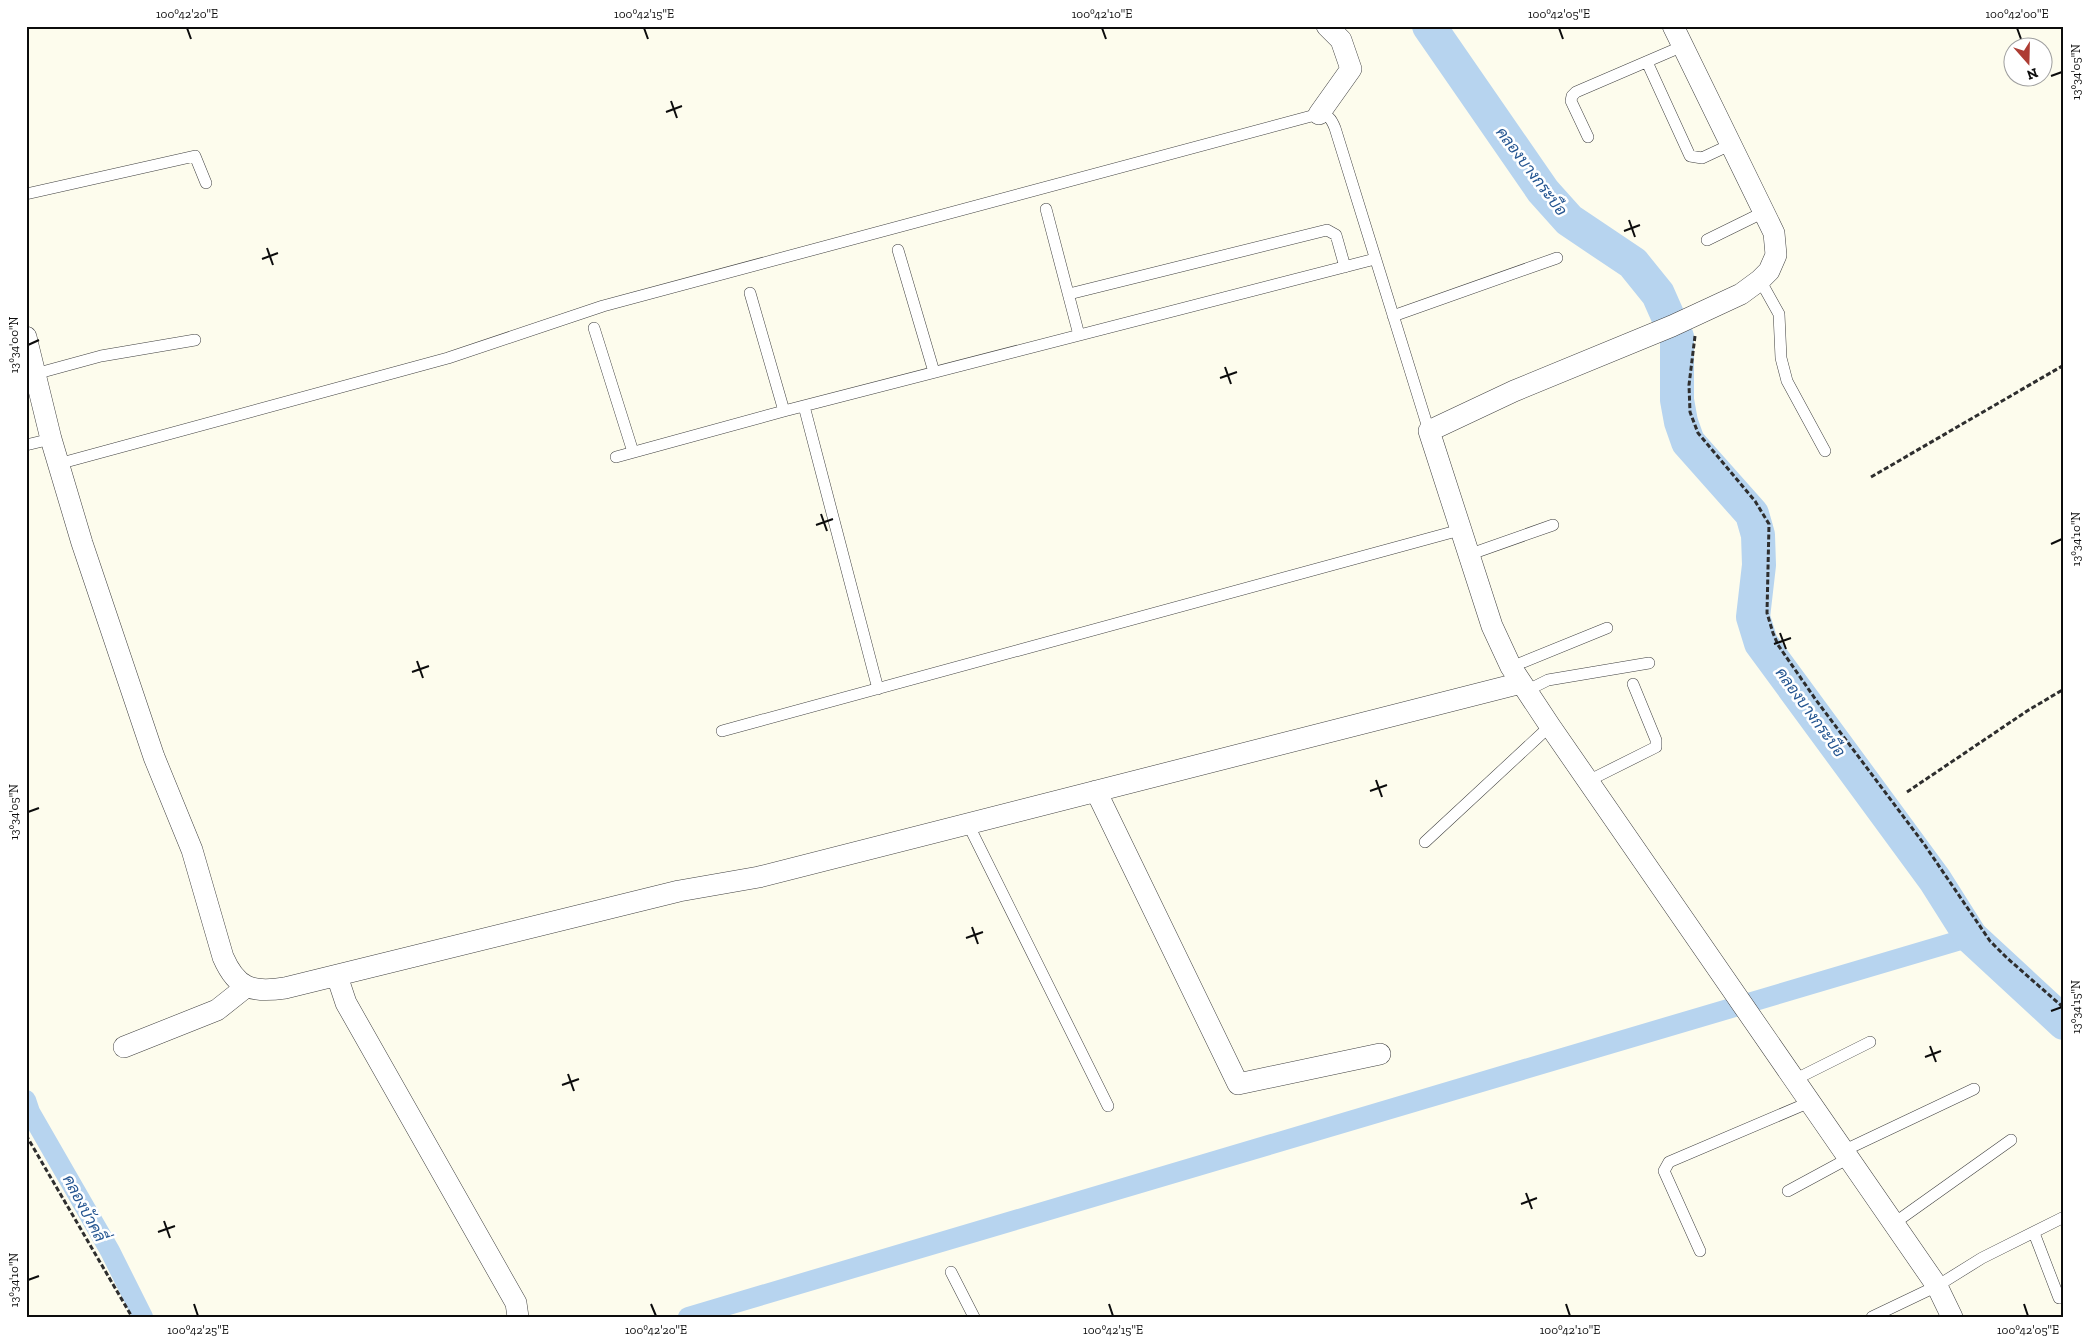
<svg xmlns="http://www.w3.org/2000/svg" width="2090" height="1343" font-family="'Zilla Slab',Sarabun,serif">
  <rect width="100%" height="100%" fill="#fdfced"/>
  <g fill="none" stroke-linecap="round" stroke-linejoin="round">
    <!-- canal -->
    <path stroke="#b7d4ef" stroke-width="20" d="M26,1100L30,1112L110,1251L143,1317
      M688,1317L1971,937"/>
    <!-- river -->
    <path stroke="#b7d4ef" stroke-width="34" d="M1429,26L1543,191L1569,220L1633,263L1658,294L1677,337V400L1681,422L1688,442L1752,514L1758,535L1759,565L1753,617L1761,643L1935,880L1971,937L2064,1023"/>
    <!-- service casing -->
    <g stroke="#3f3f3f" stroke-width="12">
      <path id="service" d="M1647,62L1690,156L1702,158L1732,144
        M1588,137L1571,101L1572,96L1576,92L1683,46
        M26,194L195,156L206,183
        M1046,209L1079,335
        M1707,240L1764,212
        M898,250L934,372
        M1760,280L1779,314L1781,358L1787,381L1825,451
        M750,293L784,411
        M1069,294L1327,230L1336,235L1345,267
        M1393,316L1557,258
        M594,328L633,452
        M35,374L101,356L195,340
        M804,406L878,689
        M26,445L51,439
        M616,457L784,411L1375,259
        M58,464L448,358L603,306L1319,114C1329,116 1331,118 1335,128L1429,431
        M1468,555L1553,525
        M1511,667L1607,628
        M1526,691L1548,680L1649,663
        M722,731L1460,530
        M1588,781L1656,747V740L1633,684
        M968,824L1108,1106
        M1425,842L1550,726
        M1794,1080L1870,1042
        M1843,1151L1974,1089
        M1788,1191L1849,1158
        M1893,1224L2011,1140
        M2034,1233L2059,1298
        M1700,1251L1664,1171L1669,1162L1810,1102
        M951,1272L974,1317
        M1872,1317L1937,1286L1982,1258L2064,1217"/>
    </g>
    <!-- minor casing -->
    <g stroke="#3f3f3f" stroke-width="22">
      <path id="minor" d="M1673,26L1774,233L1776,255L1769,271L1760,280L1741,294L1672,326L1514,391L1429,431L1492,626L1511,667L1550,726L1937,1286L1952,1317
        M1319,114L1351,69L1341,40L1327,26
        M26,337L51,439L82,543L154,757L192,850L223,957C237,989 252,993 285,988L679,891L759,877L1521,683
        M1096,791L1238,1084L1380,1054
        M337,976L346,1003L516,1303L518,1317
        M124,1047L217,1010L246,987"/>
    </g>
    <!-- path -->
    <path stroke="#2e2e2e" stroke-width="3" stroke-dasharray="5 2.5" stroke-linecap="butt" d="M1695,336L1689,385L1690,412L1698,433L1755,501L1769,524L1767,613L1773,633L1778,645L1816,700L1924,844L1990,941L2007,958L2064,1008
      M1871,477L2064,365
      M1907,792L2027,711L2064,689
      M26,1135L132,1317"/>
    <!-- service -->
    <use href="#service" stroke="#fff" stroke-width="11"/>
    <!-- minor -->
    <use href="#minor" stroke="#fff" stroke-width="21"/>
  </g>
  <!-- ticks -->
  <path fill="none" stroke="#0c0c0c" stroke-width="2" d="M187,28L191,39M644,28L648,39M1102,28L1106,39M1559,28L1563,39M2017,28L2021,39M2051,76L2062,72M671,101L677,118M666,112L682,106M1629,220L1635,237M1624,231L1640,225M267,248L273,265M262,259L278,253M28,345L39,340M1225,367L1231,384M1220,378L1237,372M821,514L827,531M816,525L833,519M2051,544L2062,539M1780,633L1786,649M1774,644L1791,638M417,661L423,678M412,672L429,666M1376,780L1382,797M1370,791L1387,785M28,812L39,808M972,927L978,944M966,938L983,932M2051,1011L2062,1007M1930,1046L1936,1062M1925,1057L1941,1051M568,1074L574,1091M562,1085L579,1079M1526,1193L1532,1209M1521,1204L1537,1198M164,1221L170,1238M158,1232L175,1226M28,1280L39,1276M194,1304L198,1316M651,1304L656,1316M1109,1304L1113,1316M1566,1304L1570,1316M2024,1304L2028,1316"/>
  <g text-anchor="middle" stroke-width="5" stroke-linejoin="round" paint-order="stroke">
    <!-- water labels -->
    <g font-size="16" font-style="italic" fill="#235490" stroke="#fff">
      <text transform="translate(1532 171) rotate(53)" y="6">คลองบางกระบือ</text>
      <text transform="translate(1811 712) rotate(54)" y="6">คลองบางกระบือ</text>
      <text transform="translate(85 1208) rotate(62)" y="6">คลองบัวคลี่</text>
    </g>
  </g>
  <!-- border -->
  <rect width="2090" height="1343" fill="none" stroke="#ffffff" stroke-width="55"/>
  <!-- north arrow -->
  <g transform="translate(2028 62) rotate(160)"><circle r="24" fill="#ffffff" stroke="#9e9e9e"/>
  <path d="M0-4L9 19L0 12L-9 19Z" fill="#ad3c33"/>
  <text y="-8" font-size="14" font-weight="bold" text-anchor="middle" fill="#0c0c0c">N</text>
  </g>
  <rect x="28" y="28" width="2034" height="1288" fill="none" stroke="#0c0c0c" stroke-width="2"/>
  <g font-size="12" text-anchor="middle" fill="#0c0c0c">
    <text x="187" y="18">100°42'20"E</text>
    <text x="644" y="18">100°42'15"E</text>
    <text x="1102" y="18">100°42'10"E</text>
    <text x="1559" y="18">100°42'05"E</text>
    <text x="2017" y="18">100°42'00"E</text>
    <text transform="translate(2076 72) rotate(-90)" y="4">13°34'05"N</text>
    <text transform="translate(14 345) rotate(-90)" y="4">13°34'00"N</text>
    <text transform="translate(2076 539) rotate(-90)" y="4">13°34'10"N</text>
    <text transform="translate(14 812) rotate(-90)" y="4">13°34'05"N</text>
    <text transform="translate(2076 1007) rotate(-90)" y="4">13°34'15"N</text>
    <text transform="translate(14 1280) rotate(-90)" y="4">13°34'10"N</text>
    <text x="198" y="1334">100°42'25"E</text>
    <text x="656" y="1334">100°42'20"E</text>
    <text x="1113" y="1334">100°42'15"E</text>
    <text x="1570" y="1334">100°42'10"E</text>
    <text x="2028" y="1334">100°42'05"E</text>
  </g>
</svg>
